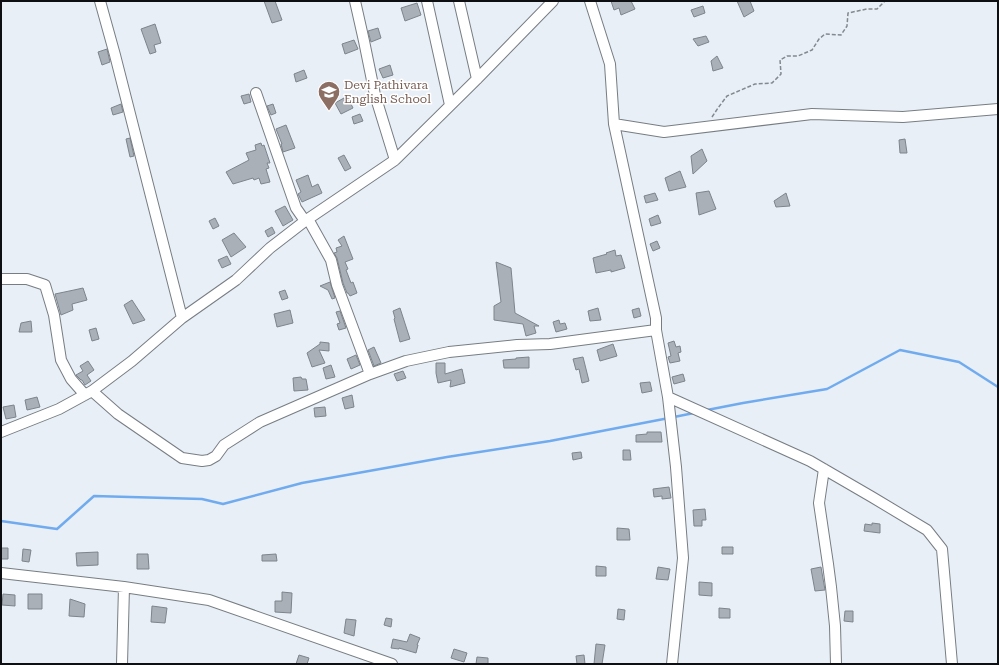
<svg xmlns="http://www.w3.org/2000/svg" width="999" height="665" font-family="'Roboto Serif',serif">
  <rect width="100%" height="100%" fill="#e8eff6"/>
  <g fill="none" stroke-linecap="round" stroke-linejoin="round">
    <!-- stream -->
    <path stroke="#71abef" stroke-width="2.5" d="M707,410L743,403L827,389L900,350L959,362L998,387
      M674,417L694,413
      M1,521L57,529L94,496L202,499L223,504L302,483L447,457L550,441L669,418"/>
  </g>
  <!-- building -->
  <path fill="#aab0b7" stroke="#7e848b" d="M264,1H275L282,20L272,23Z
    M611,1H631L635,9L621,15L619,8L614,10Z
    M737,1H750L754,11L744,17Z
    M417,3L421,15L405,21L401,8Z
    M703,6L705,13L694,17L691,10Z
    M155,24L161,43L154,45L156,52L150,54L141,29Z
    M378,28L381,38L371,42L368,31Z
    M706,36L709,42L698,46L693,39Z
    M354,40L358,49L345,54L342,44Z
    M107,49L110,62L102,65L98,52Z
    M717,56L723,68L713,71L711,61Z
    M390,65L393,75L383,78L379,69Z
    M304,70L307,78L296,82L294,74Z
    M249,94L251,102L244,104L241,96Z
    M344,98L346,102L349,100L353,108L341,114L335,103Z
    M121,104L123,112L113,115L111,108Z
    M273,104L276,113L271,115L267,106Z
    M360,114L363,121L354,124L352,117Z
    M286,125L295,148L283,152L281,144H282L276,129Z
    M130,138L134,156L130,157L126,139Z
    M905,139L907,153H900L899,140Z
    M261,143L262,146L264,145L270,163H267L269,168L266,169L270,182L261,184L259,178L254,180L253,178L233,184L226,172L249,160L246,153L256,150L255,145Z
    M702,149L707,161L693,174L691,156Z
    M344,155L351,168L345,171L338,158Z
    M680,171L686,187L669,191L665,178Z
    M308,175L312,187L318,184L322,193L302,202L298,194L301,192L296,180Z
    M709,191L716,209L699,215L696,193Z
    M655,193L658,200L646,203L644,196Z
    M786,193L790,206L776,207L774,201Z
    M285,206L293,220L283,226L275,211Z
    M658,215L661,223L651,226L649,219Z
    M215,218L219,226L213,229L209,221Z
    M272,227L275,233L268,237L265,231Z
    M234,233L246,247L231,257L222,240Z
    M344,236L353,259L345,262L348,269L346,270L351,283L353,282L357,293L350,296L348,293H347L343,283L337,258L334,253L337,252L336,248L342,246L338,240Z
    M657,241L660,248L653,251L650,244Z
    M615,250L616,256L621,255L625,268L611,272V270L596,273L593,258L607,254L606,253Z
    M227,256L231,264L222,268L218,260Z
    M496,262L511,268L515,313L539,326H534L536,333L526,336L523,324L494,320V306L501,302Z
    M330,282L335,298L332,299L328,290L320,286Z
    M83,288L87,300L72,304L73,310L61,315L55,294L74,290Z
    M285,290L288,298L282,300L279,292Z
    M132,300L145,320L133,324L124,305Z
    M400,308L410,339L400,342L394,319L395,318L393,311Z
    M598,308L601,320L590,321L588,311Z
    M639,308L641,316L634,318L632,310Z
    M290,310L293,323L277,327L274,314Z
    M340,311L346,328L339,330L337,324L340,323L336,312Z
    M559,320L560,324L565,323L567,329L556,332L553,322Z
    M31,321L32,332H19L21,323Z
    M96,328L99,339L92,341L89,330Z
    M674,341L676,347L680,346L681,352L678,353L680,361L670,363L668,357L671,356L668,343Z
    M320,342L329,343V351L319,350L325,363L312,367L307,353L320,344Z
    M613,344L617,356L600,361L597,350Z
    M374,347L381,363L374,366L368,350Z
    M356,355L360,365L351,369L347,359Z
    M529,357V368H504L503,360L516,359V358Z
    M583,357L589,381L582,383L579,369L576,370L573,359Z
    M88,361L94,370L87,375L91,381L85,385L82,380H81L76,375L83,371L80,366Z
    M436,363H445V374L462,369L465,383L450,387L451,380L438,383L436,373Z
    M331,365L335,377L326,379L323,368Z
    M403,371L406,378L397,381L394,374Z
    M683,374L685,381L674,384L672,377Z
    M301,377L302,379H306L308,390L294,391L293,378Z
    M650,382L652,391L642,393L640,383Z
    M352,395L354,407L345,409L342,398Z
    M37,397L40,407L27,410L25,400Z
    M14,405L16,417L6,419L3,407Z
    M325,407L326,416L315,417L314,408Z
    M647,432H661L662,442H636V435L647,434Z
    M623,450H630L631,460H623Z
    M581,452L582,458L573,460L572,453Z
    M669,487L671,498L662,499V496L654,497L653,489Z
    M705,509L706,520H702V526H694L693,510Z
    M872,523L880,524V533L864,531L865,524L872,525Z
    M617,528L629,529L630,540H617Z
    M722,547H733V554H722Z
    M1,548H8V559H1Z
    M23,549L31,550L29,562L22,561Z
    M98,552V565L77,566L76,553Z
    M137,554H148L149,569H137Z
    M276,554L277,561H262V555Z
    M596,566L606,567V576H596Z
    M658,567L670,569L668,580L656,579Z
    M821,567L825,590L815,591L811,569Z
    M699,582L712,583V596L699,595Z
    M282,592L292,593L291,613L275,612V601H282Z
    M3,594L15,595V606L2,605Z
    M28,594H42V609H28Z
    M70,599L85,604L84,617L69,616Z
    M152,606L167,608L165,623L151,622Z
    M719,608L730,609V618H719Z
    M618,609L625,610L624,620L617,619Z
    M845,611H853V622L844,621Z
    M386,618L392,619L391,627L384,625Z
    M346,619L356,620L354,636L344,633Z
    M410,634L420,638L417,645H418L416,653L399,648V649L391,648L393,639L407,642Z
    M596,644L605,645L602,664H594Z
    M454,649L467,653L464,662L451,658Z
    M299,655L309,658L307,664H296Z
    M584,655L585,664H577L576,656Z
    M477,657L488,658V664H476Z"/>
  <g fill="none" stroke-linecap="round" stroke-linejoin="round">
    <!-- minor casing -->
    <g stroke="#777d83" stroke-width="12">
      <path id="minor" d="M100,1L115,55L182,318
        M355,1L364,41L375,95L395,160
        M427,1L450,105
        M459,1L477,79
        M590,1L610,64L614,124L656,318V330L668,397L676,467L683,558L672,664
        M256,93L296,208L305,221
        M614,124L664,132L812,114L903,117L998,109
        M308,219L331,260L337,285L370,374
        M1,279H27L45,285L54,315L61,360L71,379L85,395
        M92,391L118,414L182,458L202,461L209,460L216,456L224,445L260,422L370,374L406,361L449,352L517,345L550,344L656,330
        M668,397L810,461L872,497L927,530L942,549L952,664
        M1,432L59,409L92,391L132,361L182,318L236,280L270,248L305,221L395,160L477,79L553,1
        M824,469L819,503L828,564L831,587L835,626L836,664
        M1,573L124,587L209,600L392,664
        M122,664L124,587"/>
    </g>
    <!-- path -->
    <path stroke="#84898e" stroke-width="1.5" stroke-dasharray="4 2" stroke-linecap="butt" d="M712,117L718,108L727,96L755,84L772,83L781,74L780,60L787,56H798L812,50L819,39L825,34L841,35L847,26L848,13L867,9H877L885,1"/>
    <!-- minor -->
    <use href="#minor" stroke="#fff" stroke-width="10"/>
  </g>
  <!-- icons -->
  <defs>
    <g id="school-pin" transform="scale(1.15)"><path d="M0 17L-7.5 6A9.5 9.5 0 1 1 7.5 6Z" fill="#8d6e63" stroke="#fff"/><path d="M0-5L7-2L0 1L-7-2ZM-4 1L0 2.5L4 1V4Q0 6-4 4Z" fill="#fff"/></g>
  </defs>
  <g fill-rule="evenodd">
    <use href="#school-pin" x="329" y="92"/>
  </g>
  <g text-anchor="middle" stroke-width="3" stroke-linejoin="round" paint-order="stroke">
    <!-- education labels -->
    <g font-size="12" fill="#785e54" stroke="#fff" text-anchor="start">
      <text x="344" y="89">Devi Pathivara<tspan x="344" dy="14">English School</tspan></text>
    </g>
  </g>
  <!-- border -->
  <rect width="999" height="665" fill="none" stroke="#0d0f12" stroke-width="4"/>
</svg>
